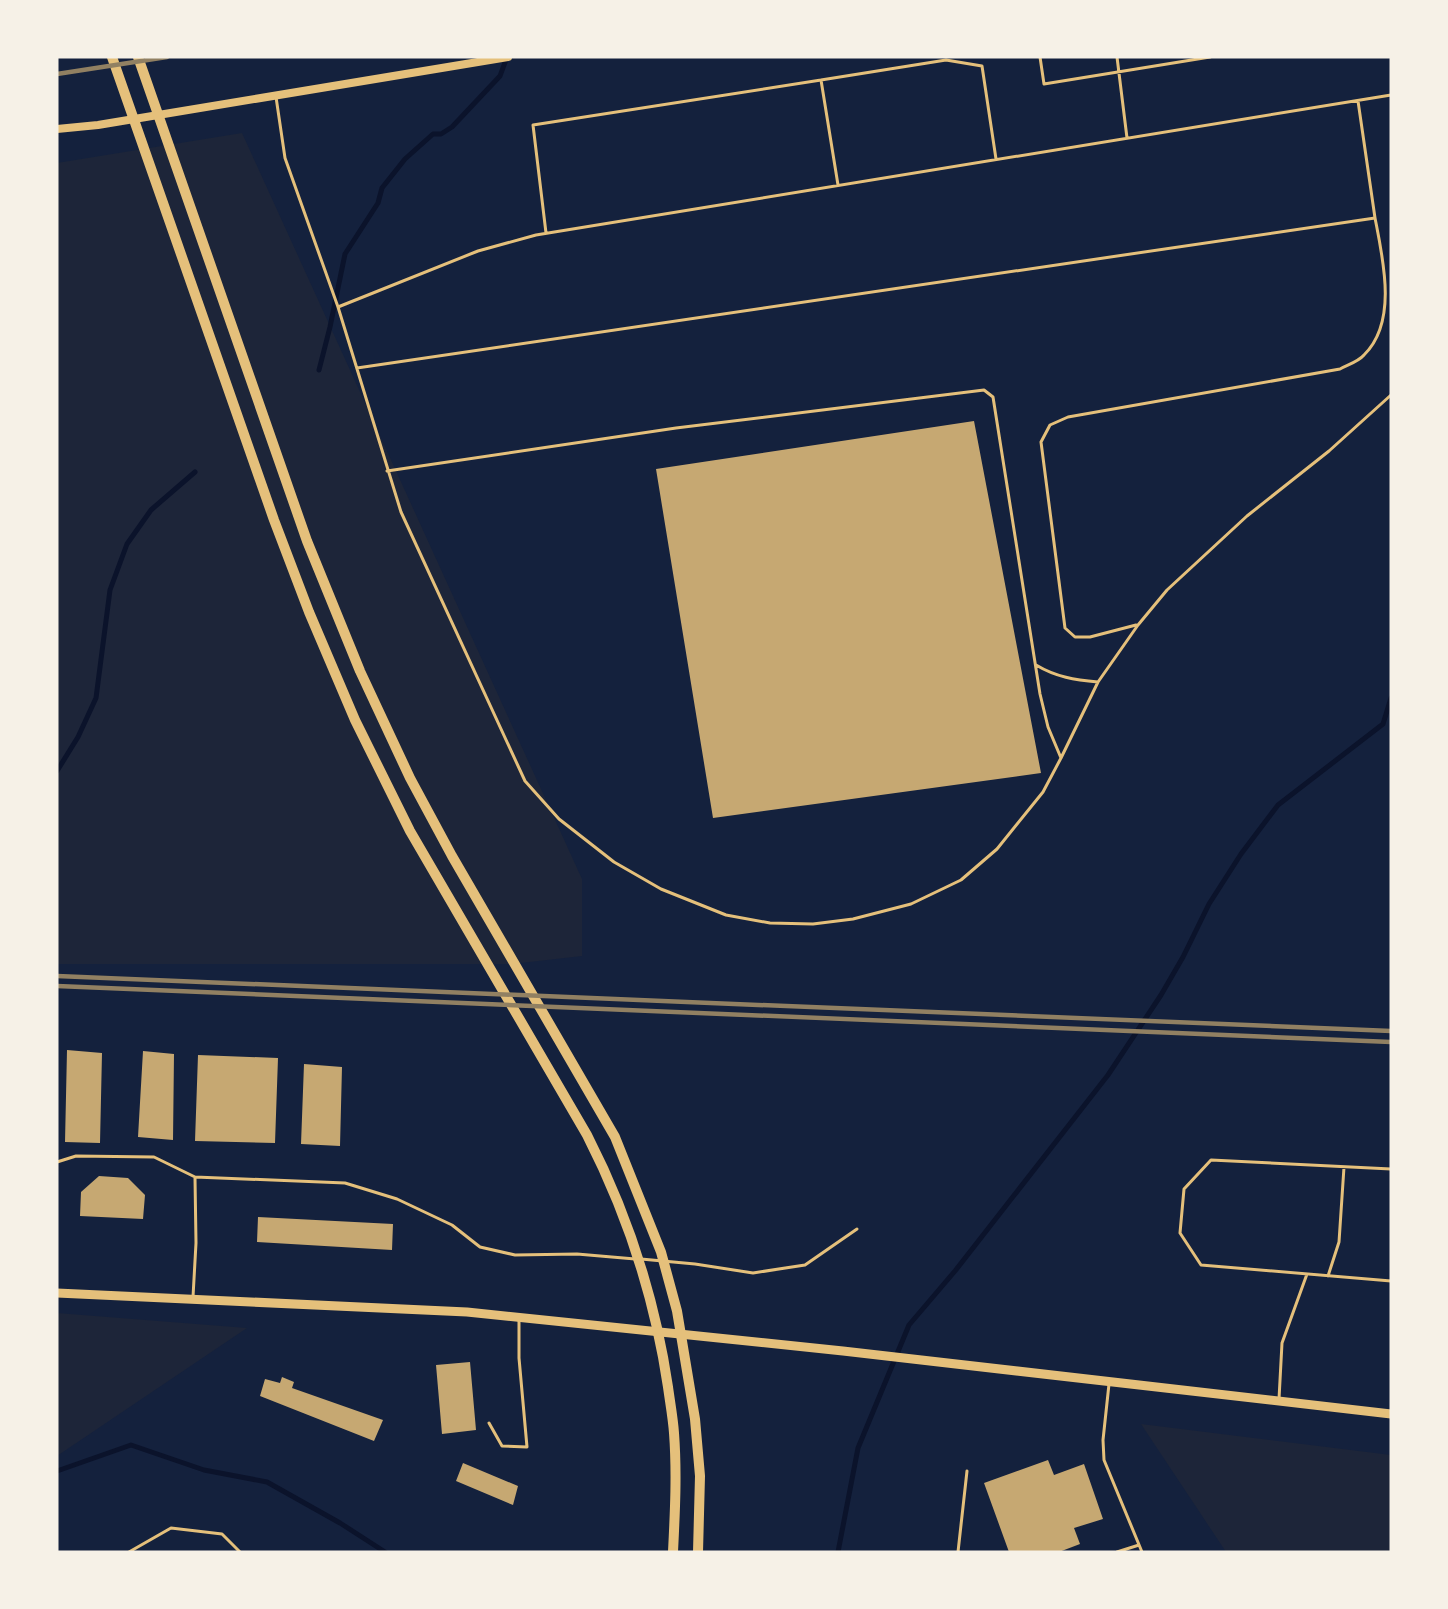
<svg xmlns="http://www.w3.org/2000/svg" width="1448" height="1609" font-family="Jost,sans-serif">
  <rect width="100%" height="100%" fill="#14213d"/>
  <!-- green -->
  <path fill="#1d2539" d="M242,133L582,879V956L512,964H57V163Z
    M57,1313L247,1328L57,1456Z
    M1141,1424L1391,1455V1552H1226Z"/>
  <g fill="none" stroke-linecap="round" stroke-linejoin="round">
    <!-- stream -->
    <path stroke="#0b132b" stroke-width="5" d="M319,370L330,327L345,254L378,203L382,188L405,159L433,134H441L452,127L500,76L507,57
      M57,771L78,737L96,698L110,590L127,544L151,510L195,472
      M57,1471L131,1445L204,1470L267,1482L340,1523L385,1552
      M838,1552L858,1448L909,1325L955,1271L1108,1075L1161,995L1183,957L1209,904L1241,854L1278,805L1383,724L1391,698"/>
  </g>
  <!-- building -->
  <path fill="#c6a872" d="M974,421L1041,773L713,818L656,469Z
    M67,1050L102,1053L100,1143L65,1142Z
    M143,1051L174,1054L173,1140L138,1137Z
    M198,1055L278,1058L275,1143L195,1141Z
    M304,1064L342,1067L340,1146L301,1144Z
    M99,1176L128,1178L145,1195L143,1219L80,1216L81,1192Z
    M258,1217L393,1224L392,1250L257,1242Z
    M470,1362L476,1430L442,1434L436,1365Z
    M282,1377L294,1382L292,1388L383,1420L374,1441L260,1396L265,1379L280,1383Z
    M1048,1460L1054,1475L1084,1464L1103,1519L1074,1528L1080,1544L1059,1552H1009L984,1483Z
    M463,1463L518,1486L513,1505L456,1481Z"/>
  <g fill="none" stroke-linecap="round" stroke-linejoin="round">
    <!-- service -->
    <path stroke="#e5c07b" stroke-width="3" d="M1040,57L1044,84L1210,57
      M1117,57L1127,138
      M276,97L285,158L338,307L401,512L525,781L559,819L614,862L661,889L726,915L770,923L813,924L853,919L911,904L961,880L997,849L1043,792L1061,758L1098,682L1138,625L1167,590L1247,516L1329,451L1391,395
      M838,185L821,80L946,60L982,66L996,159
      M546,233L533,125L821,80
      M338,307L478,251L536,235L1391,95
      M357,368L1375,218L1358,101
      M387,471L676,428L984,390L993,397L1040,694L1048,727L1061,758
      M1136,625L1090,637H1075L1065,628L1041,442L1050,425L1068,417L1340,369C1347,365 1358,362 1364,355C1398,322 1383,259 1375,218
      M1036,665C1056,677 1075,680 1098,682
      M57,1162L76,1156L154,1157L195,1177L345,1183L397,1199L452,1225L480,1247L515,1255L577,1254L635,1259
      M1391,1169L1211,1160L1184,1189L1180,1233L1201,1265L1391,1281
      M641,1259L695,1264L753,1273L805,1265L857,1229
      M1328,1276L1339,1242L1344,1167
      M193,1297L196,1243L195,1178
      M1109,1384L1103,1440L1104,1460L1142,1552
      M1279,1399L1282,1343L1307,1274
      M489,1423L502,1446L527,1447L519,1358V1319
      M129,1552L171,1528L222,1534L240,1552
      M958,1552L967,1471
      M1117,1552L1139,1545"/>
    <!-- tertiary -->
    <path stroke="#e5c07b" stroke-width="8" d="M57,129L98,125L508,57"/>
    <!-- secondary -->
    <path stroke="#e5c07b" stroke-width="9" d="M57,1293L467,1312L843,1351L1391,1414"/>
    <!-- primary -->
    <path stroke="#e5c07b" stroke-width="10" d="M112,57L274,520L309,612L355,720L410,831L587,1135C628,1215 655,1299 668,1387C670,1402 673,1418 674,1433C677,1473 675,1512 673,1552
      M138,57L307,541L360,671L410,778L452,856L615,1137L661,1252L677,1311L695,1419L700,1476L698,1552"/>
    <!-- rail -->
    <path stroke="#918062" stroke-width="4.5" d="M57,74L167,57
      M57,976L1391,1031
      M57,986L1391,1042"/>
  </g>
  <!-- border -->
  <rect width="1448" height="1609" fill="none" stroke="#f6f1e7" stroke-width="117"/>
</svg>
